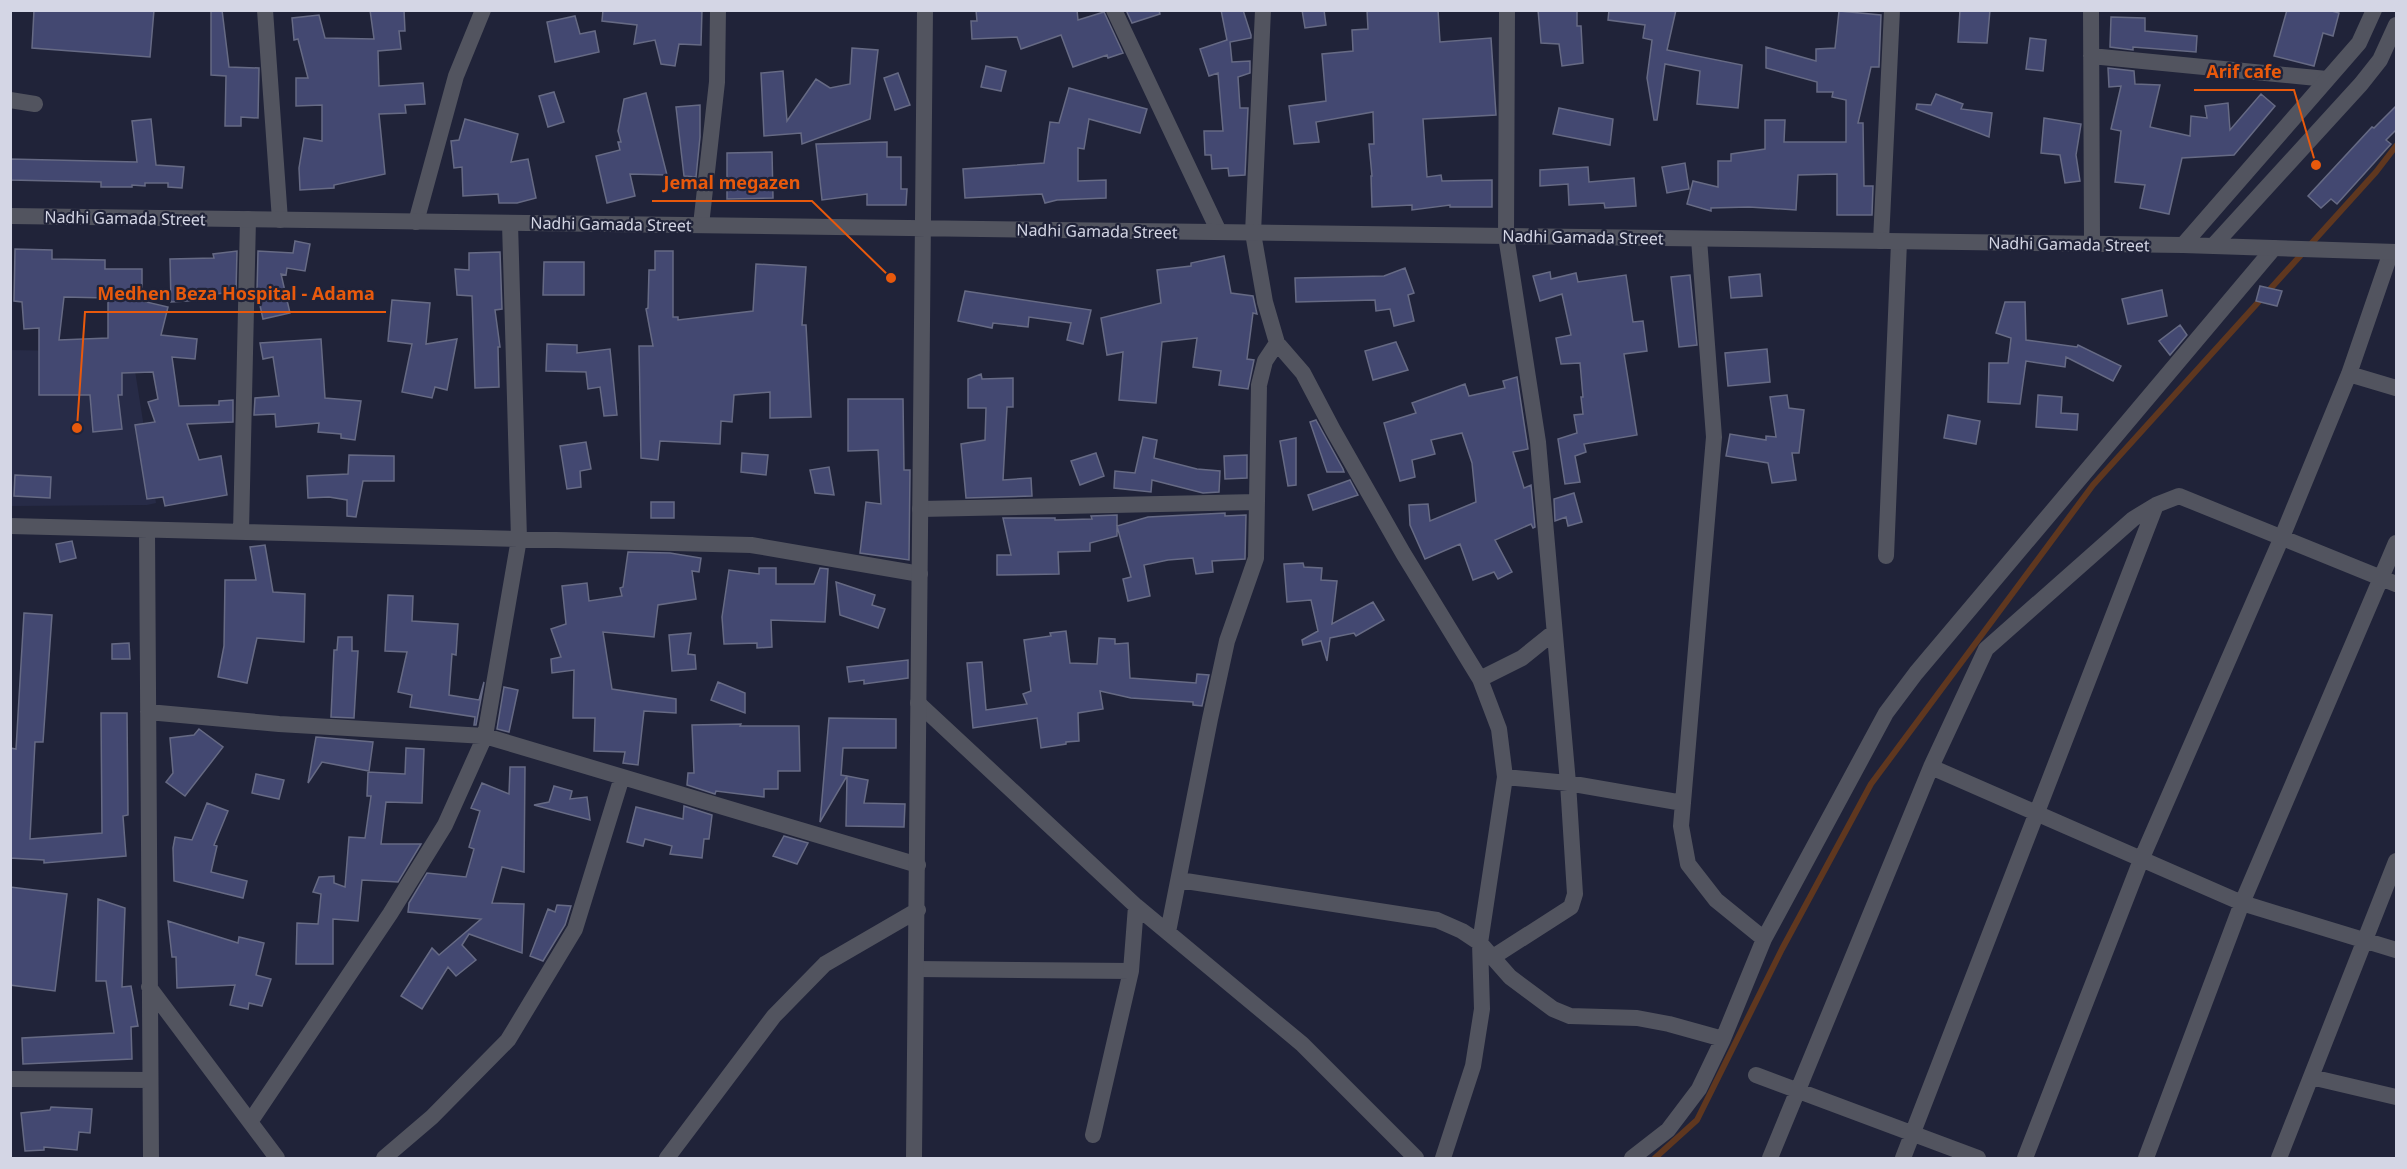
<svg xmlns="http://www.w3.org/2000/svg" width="2407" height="1169" font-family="'Noto Sans',sans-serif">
  <rect width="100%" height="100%" fill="#202339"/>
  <!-- built -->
  <path fill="#272b47" d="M10,350L132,352L156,503L147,505L11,506Z"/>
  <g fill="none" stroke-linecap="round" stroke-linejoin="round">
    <!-- stream -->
    <path stroke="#5f371f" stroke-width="6" d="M1655,1158L1697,1120L1782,949L1871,784L2093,485L2376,172L2396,146"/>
  </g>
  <!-- building -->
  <path fill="#434871" stroke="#666a84" stroke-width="1.5" fill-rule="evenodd" d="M34,10H154L150,57L32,48Z
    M211,10H222L229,67L259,68L258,118L241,117V126H225L226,76L211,75Z
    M370,10H404L405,31H399L401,49L378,51L379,86L423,83L425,104L405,105L406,113L379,114L385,174L334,185V188L300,190L299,168L304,138L322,141V105L296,106V78H308L298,39L294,40L292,18L319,15L325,38L374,39Z
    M603,10H702L701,45L679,44L675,66L661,64L655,40L634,44L637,25L602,21Z
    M976,10H1077L1078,20L1104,12L1123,53L1108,58L1107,55L1073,67L1061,35L1021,49L1017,37L972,39L971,21H977Z
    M1126,10H1159L1160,14L1132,23Z
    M1221,10H1243L1251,35V38L1230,42L1232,62L1250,61V73L1238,77L1240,108H1248L1245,175L1229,176L1228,168L1212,169L1211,155H1205L1204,131H1223L1218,73L1209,76L1200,49L1227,40Z
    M1302,10H1324L1326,25L1305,28Z
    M1367,10H1438L1440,42L1491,38L1496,115L1423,119L1427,177L1441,175L1442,181L1492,180V207H1450V205L1412,210V205L1372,207L1371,176H1372L1369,144H1374L1373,112L1316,122L1319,142L1294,144L1289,106L1326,101L1322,54L1353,51L1352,30L1368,29Z
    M1538,10H1577V26H1581L1583,63L1562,66L1559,44L1541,43Z
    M1609,10H1676L1667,50L1742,65L1738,108L1697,104L1700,71L1665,64L1657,120H1654L1647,78L1652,40L1643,38L1645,25L1608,20Z
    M1960,10H1990L1987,43L1958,42Z
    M2287,10H2328L2339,13L2333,36L2323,33L2314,66L2274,56Z
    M1839,11L1881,15L1879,67H1871L1858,123H1863L1864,186H1873L1872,215H1837V174L1798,175L1796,210L1749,207L1711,208V211L1687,204L1693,181L1718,187V161H1731V154L1765,149V120H1785L1784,142H1846V100L1832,97L1833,92H1817V82L1766,68V47L1816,61V49L1835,48Z
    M575,16L580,34L595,31L599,52L555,62L547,22Z
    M2111,17L2145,18V31L2197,36L2196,52L2133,47V50L2110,47Z
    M2030,38L2046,40L2043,71L2026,69Z
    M852,48L878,50L870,119L802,144L801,133L764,136L761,73L783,71L787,121L816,79L830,88L850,84Z
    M986,66L1006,71L1001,91L981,87Z
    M2108,68L2134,71L2135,84L2160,85L2150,127L2190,136L2191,116L2207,118L2205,106L2228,103L2230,130L2261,94L2275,106L2234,155L2182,158L2169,214L2140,208L2145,185L2115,182L2121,131L2111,129L2121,86L2109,87Z
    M898,73L910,105L895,110L884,78Z
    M1069,88L1147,109L1140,133L1089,119L1084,149L1078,148V181L1106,180V198L1057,200L1045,203L1042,194L965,198L963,169L1044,163L1050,122L1059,123Z
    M554,92L564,122L548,127L539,96Z
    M646,93L667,175L630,174L635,196L607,203L596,156L620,150L618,142H621L618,131L624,99Z
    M1936,94L1963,104L1961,109L1992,113L1989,137L1916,109L1917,104L1931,105Z
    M700,105V137L696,177L684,176L676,107Z
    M2397,105V129L2386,140L2391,144L2337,204L2331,199L2321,208L2308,196L2372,127L2374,128Z
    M1559,108L1613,119L1610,145L1553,134Z
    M2044,118L2081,124L2076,155L2080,181L2065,183L2060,155L2041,153Z
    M151,119L156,165L184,167L182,188L168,187V183H145V186L132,185V187H101V182L10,180V159L137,162L132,121Z
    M465,119L518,134L511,162L528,159L536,198L517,203H499L498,194L463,196L462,167L454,168L451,141L459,140Z
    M887,142V157H901V189H907L906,205H867V194L822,200L816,144Z
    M772,152L773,198L727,199V153Z
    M1685,163L1689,189L1667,193L1662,167Z
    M1588,167L1589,182L1634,178L1636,206L1605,208L1604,203L1569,205L1568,184L1540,186V170Z
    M295,241L310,244L305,271L287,268L286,275L281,274L290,313L263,319L257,292L258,251L293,253Z
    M15,249L52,250V259L105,260V269H142V301L168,307L161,335L197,339L195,359L172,357L179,406L219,405V401L233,400V422L187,424L199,460L221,456L227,495L165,506L163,497L147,499L135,425L155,422L148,402L158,399L153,372L122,373V395H118L122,429L93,432L90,395H39V328L24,329L22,302L14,301ZM64,297L108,298V338L59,340Z
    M237,251L236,292L203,295V300L171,302L170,259L214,258L213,254Z
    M655,251H673V317H678V320L753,311L756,264L806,267L802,325H806L811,417L770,418V392L734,395L732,422L721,421L720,444L660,441L658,460L641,458L639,346H653L646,309L648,308L649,270H655Z
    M500,252L502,309L495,310L500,347H498L499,387L475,388L472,296L457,295L455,269L469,270V253Z
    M1224,256L1231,293L1253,296L1257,314L1253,313L1247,359L1254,360L1248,389L1219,385L1221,371L1193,367L1197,338L1162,342L1156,403L1119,400L1123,352L1107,355L1101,318L1161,303L1157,270L1191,266V263Z
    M544,262H584V295H543Z
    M1405,268L1414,293L1408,295L1414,321L1394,326L1390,309L1376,311L1375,300L1296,302L1295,278L1384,276Z
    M1550,272L1551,279L1576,273L1578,282L1626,275L1633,322L1643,321L1647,351L1624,354L1637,435L1584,444L1586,452L1575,456L1580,482L1565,484L1558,439L1577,433L1574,415L1583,414L1581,397H1583L1580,363L1561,364L1556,338L1571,335L1562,294L1540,301L1533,276Z
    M1760,274L1762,296L1731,298L1729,277Z
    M1690,275L1697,345L1679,347L1671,277Z
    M2260,286L2282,291L2277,306L2256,301Z
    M2162,290L2167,316L2128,324L2122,299Z
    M965,291L1091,310L1083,344L1067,340L1071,323L1029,317L1028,327L993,323L992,328L958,321Z
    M392,300L430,303L426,344L457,339L447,390L435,387L432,398L402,392L412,344L388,341Z
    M2005,302H2025L2026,340L2077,347L2078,345L2121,366L2113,381L2066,357L2065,367L2026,361L2020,404L1988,402L1989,363H2008L2011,338L1996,333Z
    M2180,325L2187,335L2170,355L2159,341Z
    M321,339L325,398L361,401L355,440L341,438V434L318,432L319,423L276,427L275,414L254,415L255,398L279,396L273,357L263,359L260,343Z
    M1396,342L1408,370L1373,380L1365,351Z
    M547,344L577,345V353L610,349L617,415L604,416L600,387L588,389L586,372L546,371Z
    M1767,349L1770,382L1728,386L1725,353Z
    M981,374L982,379L1013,378V407H1007L1003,480L1031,478L1032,496L966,498L961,444L985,440L986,408H968V379Z
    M1517,377L1528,449L1513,452L1524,488L1531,485L1535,527L1533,528L1531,524L1495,540L1512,572L1498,579L1494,572L1473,580L1460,544L1425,559L1410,525L1409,505L1428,504L1430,521L1476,502L1472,463L1462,433L1431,440L1435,454L1412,460L1415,477L1400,481L1384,423L1416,413L1412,403L1465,384L1469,396L1505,388L1503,381Z
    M1787,395L1789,408L1804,410L1799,453H1792L1796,480L1772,483L1768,463L1726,456L1730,434L1766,440V436L1776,437L1770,397Z
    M2038,395L2062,397L2061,413L2078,414L2077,430L2036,427Z
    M848,399H903L904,470H910L909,560L860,553L866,502L881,504L878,450L848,451Z
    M1948,415L1980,421L1976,444L1944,438Z
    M1316,420L1343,469L1344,472H1327L1310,422Z
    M1143,437L1157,440L1154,458L1197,469L1220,471L1219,492L1203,493L1152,480L1151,492L1114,488L1115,471L1135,473Z
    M1296,438V485L1288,486L1280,441Z
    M586,442L591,469L580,471L581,487L567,489L560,446Z
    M742,453L768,455L766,475L741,472Z
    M1096,453L1104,476L1080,485L1071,461Z
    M349,455L394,456V481H363L356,517L347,516V500L329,497L308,498L307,476L348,474Z
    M1247,455V478L1225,479L1224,456Z
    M829,467L834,495L815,493L810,470Z
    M15,475L51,477L50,498L14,496Z
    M1350,480L1358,495L1313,510L1308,495Z
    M1574,493L1582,522L1568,526L1566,517L1555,521L1554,499Z
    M651,502H674V518H651Z
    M1225,513V516L1246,515L1245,559L1212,561L1213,572L1196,574L1193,558L1168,560L1144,565L1150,596L1128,601L1123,579L1131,577L1117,526L1148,517Z
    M1117,515V536L1090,543V551L1058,552L1059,574L997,575V555H1011L1003,518H1055V520L1092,519L1091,516Z
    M72,541L76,558L60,562L56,544Z
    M265,545L273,592L305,594L304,642L257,638L247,683L218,677L224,646L225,580H256L250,547Z
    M628,552L670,553L701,558L699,572L692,571L696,599L658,605L654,637L603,632L612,689L676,699V713L644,711L638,765L623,763L625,752L594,751L595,718H573L574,670L552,673L551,659L561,657L551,629L566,624L562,586L587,583L589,601L622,596L620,588L623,587Z
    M1303,563L1304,567L1322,568L1321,580L1337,581L1332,624L1373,602L1384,620L1356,636L1354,633L1330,638L1327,661L1321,641L1303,645L1302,640L1318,631L1311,600L1287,602L1284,564Z
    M759,568H776V584H814L820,568L828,569L825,622L771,620L772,647L757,648V643L724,644L722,617L729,570L759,574Z
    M836,582L875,595L872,605L885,609L878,628L840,615Z
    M388,595L413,596L412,621L458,624L456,655L452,654L449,695L479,700L484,682L476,725H474L475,717L410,707L412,695L398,692L407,652L385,651Z
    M24,613L52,615L43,742H35L30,839L102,833L101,713H127L128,815L123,816L126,856L44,863V860L10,858V748L16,749Z
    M1066,631L1070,663L1097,664L1099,638L1115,639V644L1128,643L1130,678L1196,683L1197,674L1209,675L1202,706L1193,705V702L1131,698L1100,691L1103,709L1078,713L1079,741L1066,742V744L1041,748L1037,718L973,728L967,663L982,662L986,710L1027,704L1023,694L1031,691L1024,640L1051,636L1050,633Z
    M691,633L688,654L695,655L696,669L672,671L669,635Z
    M338,637H352V651H358L354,718L331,717L334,650H337Z
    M129,643L130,659H112V644Z
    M908,660V678L864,684V680L849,682L847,667Z
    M718,682L745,693V713L711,700Z
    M504,687L518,690L509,732L497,729Z
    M829,718L896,719V748H843L841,775L847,776L820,822Z
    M741,724L740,726H799L800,771H778V789H764V797L716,791L715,794L687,785L688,773H694L692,725Z
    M199,729L223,747L185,796L166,782L173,773L170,738L194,735Z
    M316,737L373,742L369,771L322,762L308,783Z
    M406,748L424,749L422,803L386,802L381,844H421L398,882L362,880L358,921L333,919V964H296L297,923L318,924L321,894L313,892L319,877L334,876V883L345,887L349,837L365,838L371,796H367L368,772L405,774Z
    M510,767H525L524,872L502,867L492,903L524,904L522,953L469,934L462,945L476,960L456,976L448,967L422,1009L401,996L432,948L439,955L481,919L408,912L409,903L427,873L466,877L474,849L469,847L480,811L471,808L482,783L509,794Z
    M256,774L284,780L279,799L252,793Z
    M847,776L868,780L864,803L905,804L904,827L846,826Z
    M554,786L572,791L570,799L587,797L590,820L534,805L549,802Z
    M207,803L228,811L214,845L217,846L211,872L247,881L243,898L174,881L173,848L175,837L192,840Z
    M684,806L712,815L709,839H704L702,858L670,854L672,846L645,839L643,846L627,842L636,807L683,819Z
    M784,836L808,843L797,864L773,856Z
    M10,887L67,894L55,991L10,985Z
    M98,899L125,908L122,987L131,986L138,1026L131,1027L132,1059L23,1064L22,1038L114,1033L106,981H96Z
    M557,905L571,906L565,925L543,961L530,956L548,909L555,912Z
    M168,921L238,943L239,937L264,943L256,975L271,979L262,1006L249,1003L248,1009L230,1005L235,985L177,988L176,957H172Z
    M51,1107L92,1109L90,1133L79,1132L77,1150L44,1147V1150L25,1151L21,1113L50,1110Z"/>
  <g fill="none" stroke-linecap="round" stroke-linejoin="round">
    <!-- minor -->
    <path stroke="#52545f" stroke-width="16" d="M265,10L280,220
      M1114,10L1219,232
      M1263,10L1253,233L1265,302L1277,343L1303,373L1333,430L1403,553L1480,679L1499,729L1505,777L1480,943L1482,1009L1473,1066L1443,1158
      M2091,10L2092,244
      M2091,56L2327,79
      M10,100L35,104
      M416,222L456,76L483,10
      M701,225L717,82L718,10
      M1699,239L1714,437L1681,826L1688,864L1716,900L1764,939
      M1881,241L1892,10
      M2349,374L2396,388
      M920,509L1257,502
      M10,526L751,545L920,574
      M147,530L151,1158
      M241,532L248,219
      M1886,556L1899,242
      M1480,679L1522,658L1553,633
      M918,703L1136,906L1302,1044L1416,1158
      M148,712L279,724L485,736L918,865
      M1931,767L2242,903L2396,950
      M1505,777L1568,783L1683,803
      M1179,880L1437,920L1462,931L1480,943L1510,977L1553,1009L1570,1016L1637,1018L1669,1024L1723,1039
      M1168,932L1210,719L1227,641L1256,558L1259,385L1265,361L1277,343
      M1493,957L1571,907L1575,894L1568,783L1538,442L1506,236L1507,10
      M917,969L1131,971
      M149,987L277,1158
      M1756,1075L1978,1158
      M2311,1077L2396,1097
      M10,1079L150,1080
      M250,1122L390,914L445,825L485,736L519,539L510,223
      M1093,1135L1131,971L1136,906
      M384,1158L432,1117L508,1040L575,929L622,777
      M1632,1158L1668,1130L1699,1089L1723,1039L1764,939L1886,713L1916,673L2274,248
      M1770,1158L1931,767L1986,649L2133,519L2156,505L2179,496L2396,584
      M1903,1158L2156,505
      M2025,1158L2141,860L2282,537L2349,374L2391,252
      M2146,1158L2242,903L2396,543
      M2279,1158L2396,861"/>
    <!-- tertiary -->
    <path stroke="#52545f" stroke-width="16" d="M10,216L2183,245L2396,252
      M2183,245L2359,43L2374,10
      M2213,246L2361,84L2380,60L2396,25
      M667,1158L774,1016L825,964L918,910
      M914,1158L925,10"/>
  </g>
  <g text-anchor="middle" stroke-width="4.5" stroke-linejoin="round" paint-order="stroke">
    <!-- street labels -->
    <g font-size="16" fill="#d4d6e5" stroke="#202339">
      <text transform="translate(125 218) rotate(1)" y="6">Nadhi Gamada Street</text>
      <text transform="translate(611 224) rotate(1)" y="6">Nadhi Gamada Street</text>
      <text transform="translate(1097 231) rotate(1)" y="6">Nadhi Gamada Street</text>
      <text transform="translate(1583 237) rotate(1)" y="6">Nadhi Gamada Street</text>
      <text transform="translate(2069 244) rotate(1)" y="6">Nadhi Gamada Street</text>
    </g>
  </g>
  <!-- callouts -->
  <path fill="none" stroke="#e8590c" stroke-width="2" d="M2316 165L2294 90H2194M891 278L812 201H652M77 428L85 312H386"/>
  <g fill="#e8590c" stroke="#202339" stroke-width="2">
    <circle cx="2316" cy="165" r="6"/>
    <circle cx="891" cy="278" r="6"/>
    <circle cx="77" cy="428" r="6"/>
  </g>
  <g font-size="18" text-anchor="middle" font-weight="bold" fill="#e8590c" stroke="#202339" stroke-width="4.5" stroke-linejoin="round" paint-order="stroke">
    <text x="2244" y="78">Arif cafe</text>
    <text x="732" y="189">Jemal megazen</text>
    <text x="236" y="300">Medhen Beza Hospital - Adama</text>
  </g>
  <!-- border -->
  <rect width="2407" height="1169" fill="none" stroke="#d4d6e5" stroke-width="24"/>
</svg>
